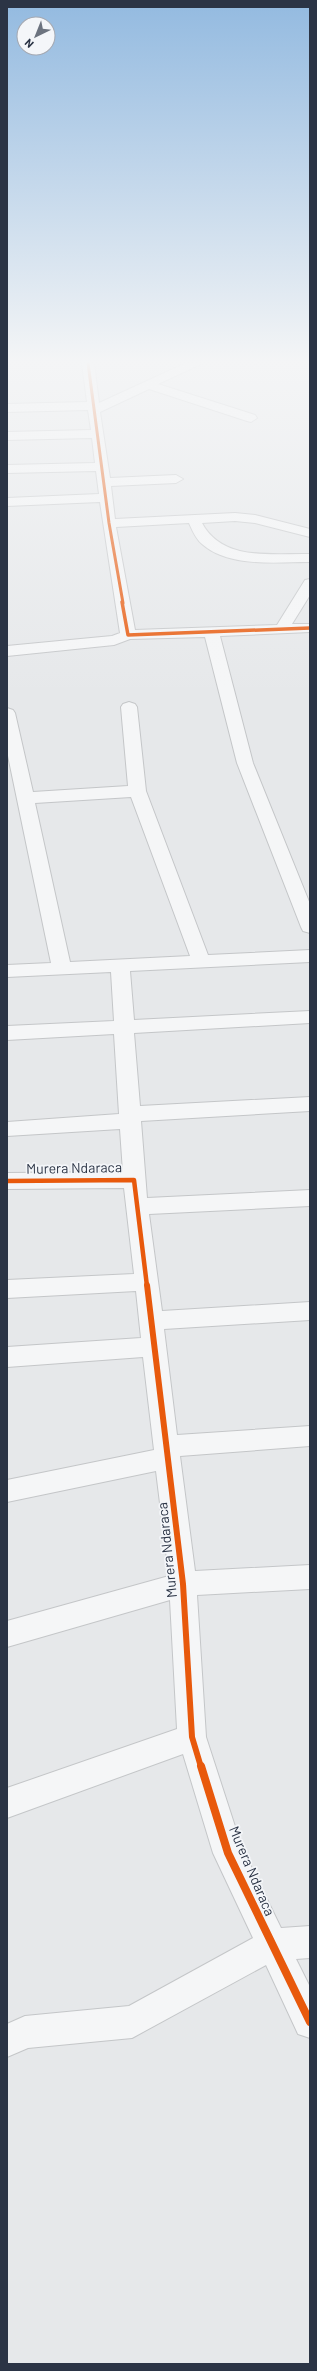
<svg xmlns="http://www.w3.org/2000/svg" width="317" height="2371" font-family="Barlow,sans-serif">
  <rect width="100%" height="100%" fill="#e6e8ea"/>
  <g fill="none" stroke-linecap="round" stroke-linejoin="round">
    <!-- minor casing -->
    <g stroke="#c4c6c8" stroke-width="2">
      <path id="minor" d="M82,363H94L99,403L186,363H201L199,365L158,384L255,415L257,418L251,422L247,421L149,389L100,412L110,478L176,475L183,479L176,483L111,486L115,519L235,513L255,515L310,529V537L255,523L235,521L202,523C223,562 272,553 310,554V562C277,562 229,568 202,544C196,539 192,530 189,523L116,527L135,630L277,625L305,580L310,579V595L292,624H310V632L220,636L253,763L310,904V933L303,931L301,927L237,763L205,637L130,639L114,645L7,656V646L112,636L120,633L100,502L7,506V498L99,494L96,471L7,473V465L95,463L92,438L7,440V432L91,430L88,410L7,412V404L87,402Z
        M129,702L135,704L137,707L146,791L208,955L310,950V962L130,971L134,1020L310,1011V1023L134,1033L140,1106L310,1097V1111L141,1121L147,1198L310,1190V1206L149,1214L162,1311L310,1302V1320L164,1329L177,1435L310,1426V1446L180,1456L195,1571L310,1565V1589L197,1595L206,1737L242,1848L281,1928L310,1926V1958L296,1959L310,1987V2038L298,2034L266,1965L132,2038L28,2048L7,2057V2024L25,2016L129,2006L253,1938L213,1853L183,1754L7,1818V1788L177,1729L170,1600L7,1647V1621L169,1576L156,1471L7,1502V1480L154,1450L143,1357L7,1367V1347L141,1338L136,1291L7,1298V1280L134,1274L124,1188L7,1189V1173L123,1172L120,1129L7,1136V1122L119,1114L114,1034L7,1040V1026L114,1021L111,972L7,977V965L51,963L7,751V708L13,710L15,713L33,792L128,786L121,707L123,704ZM131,797L190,956L70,962L35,803Z"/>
    </g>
    <!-- minor -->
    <use href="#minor" fill="#f5f6f7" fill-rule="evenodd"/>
    <!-- cycleway-far4 casing -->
    <g stroke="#f4f6f9" stroke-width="4.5">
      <path id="cycleway-far4" d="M88,363L109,523L123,603"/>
    </g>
    <!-- cycleway-far3 casing -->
    <g stroke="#f4f6f9" stroke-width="5.5">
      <path id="cycleway-far3" d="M122,602L128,635L310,628"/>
    </g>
    <!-- cycleway-far2 casing -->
    <g stroke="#f4f6f9" stroke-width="7">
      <path id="cycleway-far2" d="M7,1181L134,1180L147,1286"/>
    </g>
    <!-- cycleway-far1 casing -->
    <g stroke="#f4f6f9" stroke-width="8">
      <path id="cycleway-far1" d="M147,1285L183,1584L192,1737L201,1767"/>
    </g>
    <!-- cycleway casing -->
    <g stroke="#f4f6f9" stroke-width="10">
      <path id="cycleway" d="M201,1766L228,1853L310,2022"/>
    </g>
    <!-- cycleway-far4 -->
    <use href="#cycleway-far4" stroke="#e8590c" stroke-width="3"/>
    <!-- cycleway-far3 -->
    <use href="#cycleway-far3" stroke="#e8590c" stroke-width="3.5"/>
    <!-- cycleway-far2 -->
    <use href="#cycleway-far2" stroke="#e8590c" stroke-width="4.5"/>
    <!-- cycleway-far1 -->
    <use href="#cycleway-far1" stroke="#e8590c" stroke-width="6"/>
    <!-- cycleway -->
    <use href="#cycleway" stroke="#e8590c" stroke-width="8"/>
  </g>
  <!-- sky -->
  <linearGradient id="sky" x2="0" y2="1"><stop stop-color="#93bae0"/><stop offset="0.52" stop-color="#f4f5f6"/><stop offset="1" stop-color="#f4f5f6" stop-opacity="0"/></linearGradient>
  <rect width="317" height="695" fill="url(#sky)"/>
  <g text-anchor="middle" stroke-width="3.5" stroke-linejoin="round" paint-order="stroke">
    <!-- near-street labels -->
    <g font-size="14" fill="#2b3445" stroke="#f4f6f9">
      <text transform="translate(74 1168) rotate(-1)" y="5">Murera Ndaraca</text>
      <text transform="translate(167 1550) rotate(-96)" y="5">Murera Ndaraca</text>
      <text transform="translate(252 1871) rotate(67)" y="5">Murera Ndaraca</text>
    </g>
  </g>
  <!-- border -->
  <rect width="317" height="2371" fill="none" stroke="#2b3445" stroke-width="16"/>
  <!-- north arrow -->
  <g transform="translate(36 36) rotate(223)"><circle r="19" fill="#f4f6f9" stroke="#a4a8b1"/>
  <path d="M0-3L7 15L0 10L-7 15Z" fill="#6c737f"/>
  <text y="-6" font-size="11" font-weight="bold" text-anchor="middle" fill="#2b3445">N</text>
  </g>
</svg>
